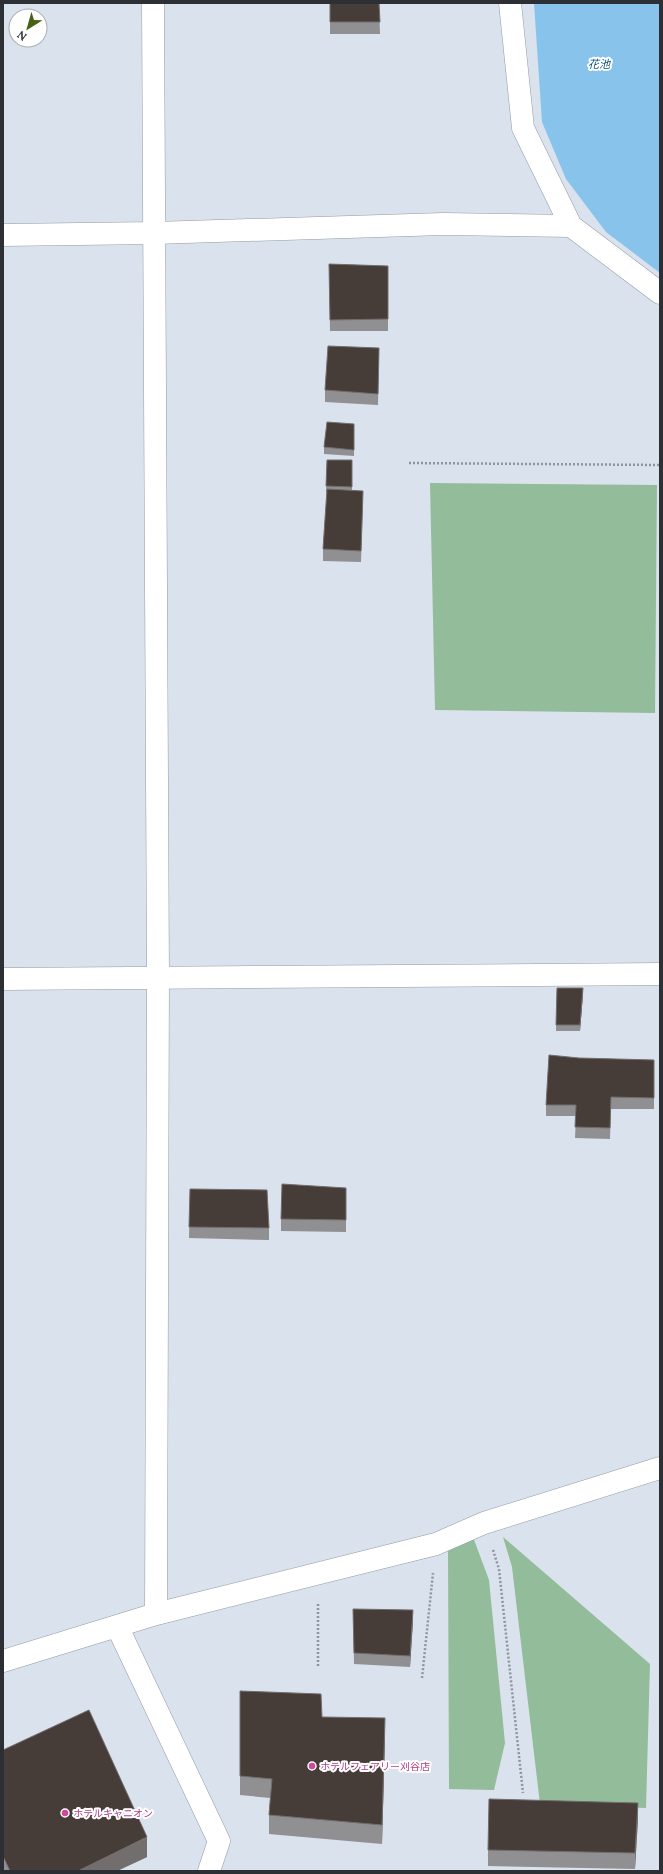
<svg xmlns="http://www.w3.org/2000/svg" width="663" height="1874" font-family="Lora,'Noto Sans JP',serif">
  <rect width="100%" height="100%" fill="#dae2ed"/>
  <!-- green -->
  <path fill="#92bc9a" d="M430,483L657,485L655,713L435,710Z
    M473,1537L489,1580L505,1743L494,1790L449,1789L448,1548Z
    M503,1537L650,1664L646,1808L540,1804L512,1567Z"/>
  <!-- water -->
  <path fill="#87c3eb" d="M534,3H660V273L606,232L566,179L542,122Z"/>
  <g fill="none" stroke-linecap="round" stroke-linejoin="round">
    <!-- street casing -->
    <g stroke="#939aa4" stroke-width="23">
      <path id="street" d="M153,3L158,976L156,1614
        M510,3L523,128L571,226L660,293
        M3,235L154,233L443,224L571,226
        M3,979L660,974
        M117,1626L219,1841L209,1871
        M3,1661L156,1614L436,1544L484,1523L660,1468"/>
    </g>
    <!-- path -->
    <path stroke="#8f959d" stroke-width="2.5" stroke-dasharray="2 2" stroke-linecap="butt" d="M409,463L660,465
      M493,1550L499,1569L523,1793
      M318,1666V1602
      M422,1678L433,1573"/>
    <!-- street -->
    <use href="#street" stroke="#fff" stroke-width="22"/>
  </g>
  <!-- wall -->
  <path fill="#908f92" d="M330,3H379L380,34H330Z
    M329,264L388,266V331H330Z
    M379,348L378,405L325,402V390Z
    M354,424V456L324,454V447Z
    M327,460H352V491L363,503L361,562L323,561V549L327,492H326Z
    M557,988L583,994L580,1031H556Z
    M579,1058L654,1060V1109H611L610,1139L575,1138L576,1116H546V1105Z
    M346,1188V1232L281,1231V1219Z
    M190,1189L269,1228V1240L189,1238Z
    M353,1609L413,1621L410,1667L354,1664Z
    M240,1691L385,1737L382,1844L269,1834V1815L270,1798L240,1795Z
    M3,1750L147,1857L117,1871H3Z
    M638,1819L635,1869L488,1866V1850Z"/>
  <!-- shaded-wall -->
  <path fill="#726e6e" d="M583,988V994L580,1031V1025Z
    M413,1610V1621L410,1667V1656Z
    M385,1718V1737L382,1844V1825Z
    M638,1803V1819L635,1869V1853Z
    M147,1837V1857L117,1871H78Z"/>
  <!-- building -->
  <path fill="#463c38" stroke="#726e6e" d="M330,3H379L380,22H330Z
    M329,264L388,266V319L330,320Z
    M328,346L379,348L378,394L325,390Z
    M327,422L354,424V450L324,447Z
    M327,460H352V487L326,486Z
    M327,489L363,491L361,551L323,549Z
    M557,988H583L580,1025H556Z
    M549,1055L579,1058L654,1060V1098L611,1097L610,1128L575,1127L576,1105H546Z
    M282,1184L346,1188V1220L281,1219Z
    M190,1189L267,1190L269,1228L189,1227Z
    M353,1609L413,1610L410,1656L354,1653Z
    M240,1691L321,1694L322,1717L385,1718L382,1825L269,1815L272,1779L240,1776Z
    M89,1710L147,1837L78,1871H10L3,1856V1750Z
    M489,1799L638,1803L635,1853L488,1850Z"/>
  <!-- markers -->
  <g fill="#d1479c" stroke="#fff" stroke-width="1.5">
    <circle cx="312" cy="1766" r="4"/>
    <circle cx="65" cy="1813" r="4"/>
  </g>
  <g text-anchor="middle" stroke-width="4" stroke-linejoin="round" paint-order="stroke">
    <!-- hotel labels -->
    <g font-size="10" fill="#b23c85" stroke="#fff" text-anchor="start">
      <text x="320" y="1770">ホテルフェアリー刈谷店</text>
      <text x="73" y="1817">ホテルキャニオン</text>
    </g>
    <!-- water labels -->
    <g font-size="11" font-style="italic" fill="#045378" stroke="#fff">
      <text x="599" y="68">花池</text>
    </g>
  </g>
  <!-- border -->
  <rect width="663" height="1874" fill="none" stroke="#2c2f33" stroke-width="8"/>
  <!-- north arrow -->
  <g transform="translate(28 28) rotate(217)"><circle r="19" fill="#ffffff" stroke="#abacad"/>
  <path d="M0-3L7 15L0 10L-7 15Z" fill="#466213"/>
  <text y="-6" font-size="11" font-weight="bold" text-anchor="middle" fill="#2c2f33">N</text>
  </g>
</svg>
